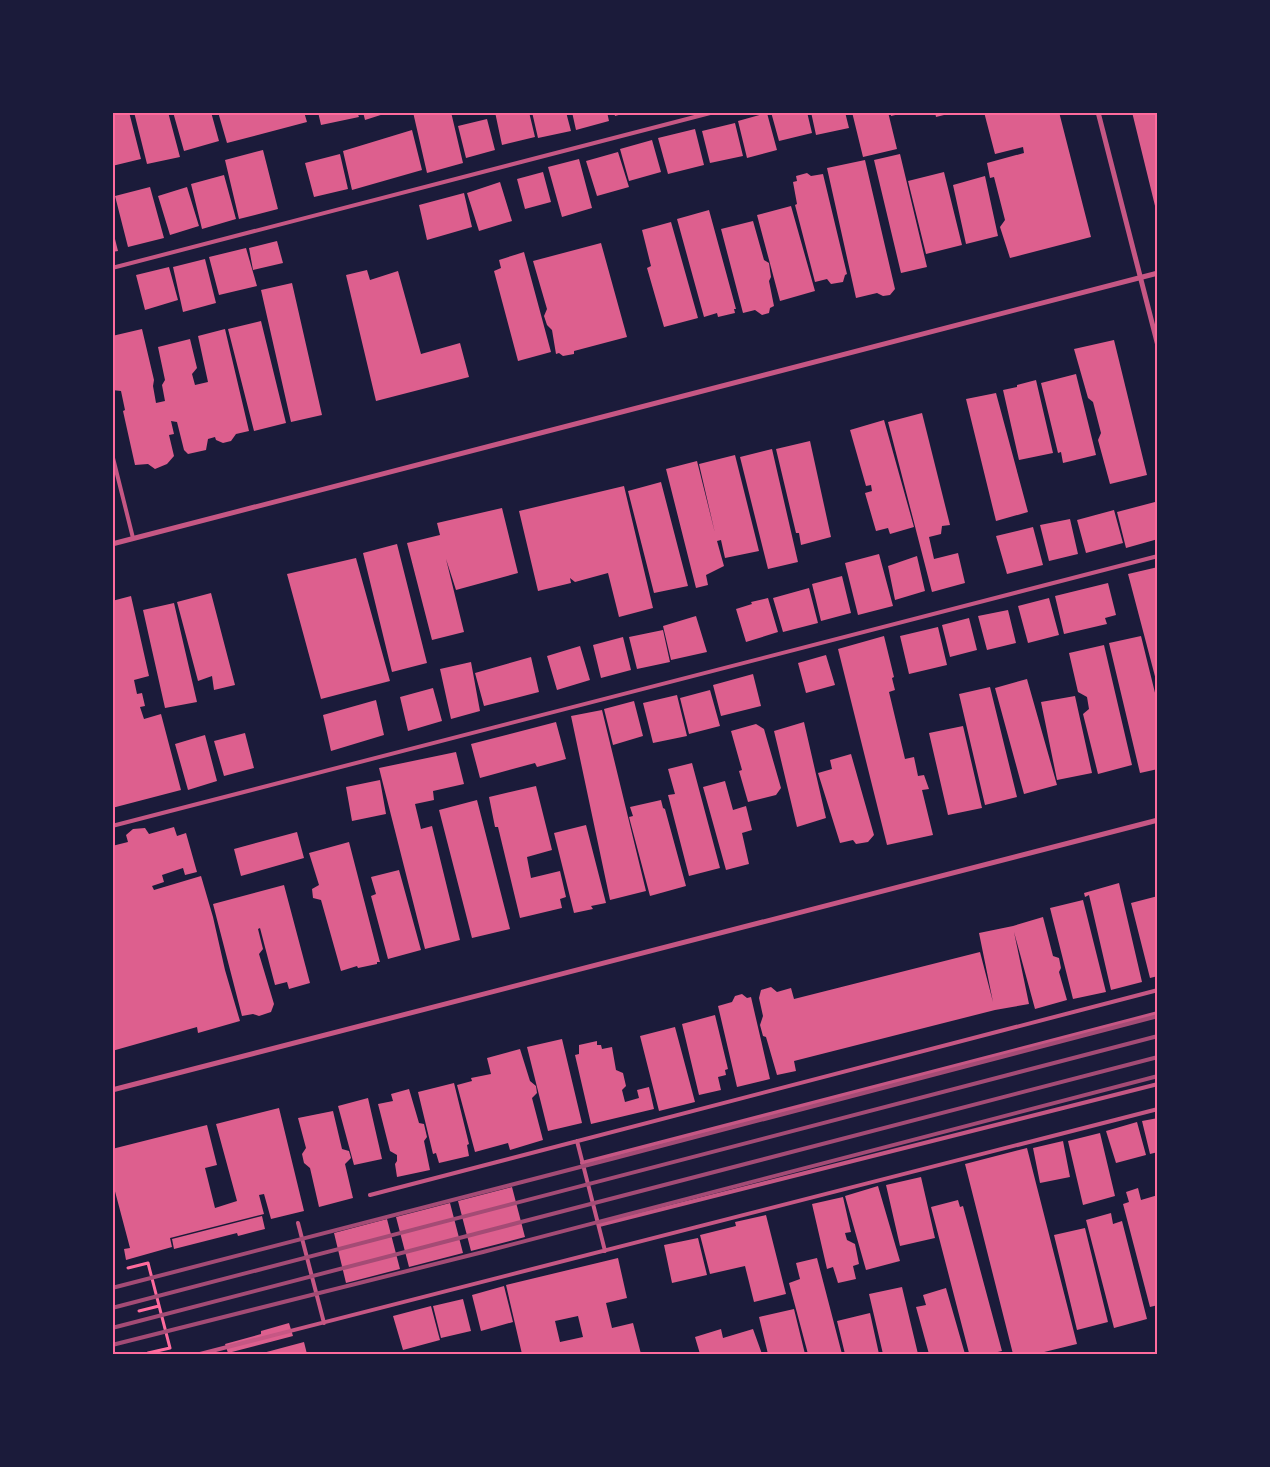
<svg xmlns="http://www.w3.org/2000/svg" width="1270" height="1467" font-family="'Public Sans',sans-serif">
  <rect width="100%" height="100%" fill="#1b1b3a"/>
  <!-- building -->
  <path fill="#dd5f8e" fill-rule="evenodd" d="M112,112H129L141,159L112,166Z
    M134,112H168L180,157L147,164Z
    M173,112H211L219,141L184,151Z
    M218,112H304L307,122L227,143Z
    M318,112H357L359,117L321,125Z
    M363,112H387V113L365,120Z
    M413,112H451L463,163L427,173Z
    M495,112H529L535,137L502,145Z
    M532,112H566L571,131L538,138Z
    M572,112H607L609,121L576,130Z
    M614,112H626V113L615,116Z
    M771,112H807L812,133L779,141Z
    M811,112H845L849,128L816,135Z
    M852,112H888L897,149L863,157Z
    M891,112H904V113L891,116Z
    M935,112H952V113L936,117Z
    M984,112H1059L1091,237L1010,258L1000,227L1005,220L994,177L990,178L987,163L1024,153L1023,147L995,154Z
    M1132,112H1158V214H1157Z
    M767,113L777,150L747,158L738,121Z
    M487,119L495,150L466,158L458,126Z
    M735,123L743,156L710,163L702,131Z
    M695,129L704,165L668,174L658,138Z
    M412,130L422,170L352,190L343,151Z
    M652,140L661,172L629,181L620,149Z
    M263,150L278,209L239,219L225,160Z
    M618,152L629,187L597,196L586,161Z
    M340,154L348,189L314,197L305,163Z
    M900,154L927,267L901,273L874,160Z
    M579,159L592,208L562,217L548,167Z
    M865,160L895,289L890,295L883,296L877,293L856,298L827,168Z
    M543,172L551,202L525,209L517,179Z
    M944,172L962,245L926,254L908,181Z
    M807,173L811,176L823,174L847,274L845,275L843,282L831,284L827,279L815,282L795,205L797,204L793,182L797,181L796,176Z
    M224,175L236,219L202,229L191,184Z
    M985,176L998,236L966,244L953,185Z
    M500,182L512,221L479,231L467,193Z
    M150,187L164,238L128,247L115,196Z
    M187,187L199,226L170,235L158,196Z
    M464,193L472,227L427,240L419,205Z
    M791,206L815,291L780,301L757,215Z
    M709,210L736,309H734L735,313L718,317L717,313L704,317L677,219Z
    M753,221L764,260L769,263L771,277L769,281L774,306L770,308L769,313L762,315L755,310L743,313L721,229Z
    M671,222L698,318L664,327L647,268L651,266L642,230Z
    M112,227L118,251L112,252Z
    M277,241L283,263L253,270L249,248Z
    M601,243L627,337L574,351V354L563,356L559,353L556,354L552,330L547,325L544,316L547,309L533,261Z
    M246,248L257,286L219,295L209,257Z
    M524,252L551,352L518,361L494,271L501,268L499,260Z
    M205,259L216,303L183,312L173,267Z
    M169,267L178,300L145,310L136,275Z
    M367,270L370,280L398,271L421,354L460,343L469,377L376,401L346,275Z
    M292,283L322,415L291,422L261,290Z
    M261,321L286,423L254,431L228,329Z
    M142,329L154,380L153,386L156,403L165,401L162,385L165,380L158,347L190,339L197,368L192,374L195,385L208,382L198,336L225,329L249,431L236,434L231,441L223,443L216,440L215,437L208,439L206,450L188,454L184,450L177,422L171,421L174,434L169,435L174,456L167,464L155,469L148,464L135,465L123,411L125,410L121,391L112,390V336Z
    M1114,340L1147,475L1110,484L1098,440L1101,433L1093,402L1088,398L1074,349Z
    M1076,374L1096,455L1063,463L1061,452L1058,453L1041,383Z
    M1036,380L1053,453L1019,460L1003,390L1017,387V385Z
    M996,393L1028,512L996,521L966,399Z
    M922,413L950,525L942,526L941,534L929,537L934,559L958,553L965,583L932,592L888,422Z
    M884,420L914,527L890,534L888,528L876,531L865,493L872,491L871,485L866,486L850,430Z
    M810,441L831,537L801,545L799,533H796L776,449Z
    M772,449L798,562L768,569L740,457Z
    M735,455L759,551L725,558L721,540L717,541L724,566L706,575L708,585L696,588L666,469L697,461L715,533L699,464Z
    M661,482L688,586L654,593L628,491Z
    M624,486L653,608L619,617L608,573L575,582L570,578L571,583L538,591L519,511Z
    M1155,502L1158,511V539L1126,548L1117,512Z
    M502,508L518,573L456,590L446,559L464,632L432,640L407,543L440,535L437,523Z
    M1114,510L1123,543L1086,553L1077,520Z
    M1070,519L1078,554L1049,561L1040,525Z
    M1033,527L1043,565L1007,574L996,536Z
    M397,544L427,663L392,672L363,553Z
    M879,554L893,606L858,615L845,563Z
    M917,556L925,591L895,600L888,566Z
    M356,558L390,681L321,699L287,574Z
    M1158,567V684H1157L1128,574Z
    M842,576L851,613L821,621L812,584Z
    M1108,583L1116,615L1105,618L1107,624L1064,634L1055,596Z
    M809,588L818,623L783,632L773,598Z
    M211,593L235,685L214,690L212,676L198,681L177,602Z
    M131,596L149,676L134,680L137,694L142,693L145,706L140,707L144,719L161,714L181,790L112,808V601Z
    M768,598L778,632L746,642L736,609L752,604L751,602Z
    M1049,598L1059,635L1028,643L1018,606Z
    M174,603L197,702L165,708L143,610Z
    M1008,610L1016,643L987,650L978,616Z
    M696,616L707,652L671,660L663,626Z
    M969,618L977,650L950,657L942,625Z
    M938,627L947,665L909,674L900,636Z
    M663,630L670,662L637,669L629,637Z
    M884,636L894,677L892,678L895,690L889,692L905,759L914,757L918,776L924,775L929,789L922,790L933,835L887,845L838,649Z
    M1141,636L1158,705V769L1140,773L1109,643Z
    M623,637L631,670L601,678L593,645Z
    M1104,645L1132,765L1098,774L1083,714L1089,709L1087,697L1078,692L1069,653Z
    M580,646L590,680L557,690L547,656Z
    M826,655L835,685L806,693L798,663Z
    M531,657L539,692L484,706L475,673Z
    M471,662L480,711L451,719L440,669Z
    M753,674L761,706L721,716L713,685Z
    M1027,679L1057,785L1024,794L995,688Z
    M990,687L1017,797L985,805L959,694Z
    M433,688L442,721L408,731L400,697Z
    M710,690L720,726L689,734L680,698Z
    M677,695L687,736L653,743L643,703Z
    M1075,696L1092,773L1057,780L1041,702Z
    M376,700L384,735L331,751L323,715Z
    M634,701L643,736L613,745L604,709Z
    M602,710L646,891L610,900L571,716Z
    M556,722L566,759L537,767L535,763L480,778L471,744Z
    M804,722L826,818L797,827L774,731Z
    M756,724L764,729L781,788L776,795L748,802L739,771L742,770L731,731Z
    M963,726L982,808L948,815L929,733Z
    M245,733L254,768L224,776L214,741Z
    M205,735L217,781L188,790L175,744Z
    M456,752L464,784L433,791L434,800L415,804L421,829L432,826L460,940L425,949L379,768Z
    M851,754L874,835L868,842L856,844L853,840L840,843L818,773L832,769L830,760Z
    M692,763L720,868L689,876L668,795L675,794L668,769Z
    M380,780L386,814L352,821L346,787Z
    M725,781L733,810L746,806L752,830L742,833L749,864L726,870L703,787Z
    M536,786L552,850L527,857L531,878L560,871L566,897L560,899L562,908L520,918L498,827H495L489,797Z
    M477,800L510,929L472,938L439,810Z
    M661,800L663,808L665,809L686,886L650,896L629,817L633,816L630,807Z
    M586,825L606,903L591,906L593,909L574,913L554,833Z
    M174,827L177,836L186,833L197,872L185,875L183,868L162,875L164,882L152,886L154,890L201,876L213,917L225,970L240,1021L198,1033L197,1027L112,1051V846L128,842L126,835L133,829L145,828L149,834Z
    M297,832L304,858L241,876L234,849Z
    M349,842L380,962H377V964L358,968L357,966L341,971L321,900L313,898L312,889L319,885L309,853Z
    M399,870L421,950L388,959L371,896L376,894L371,877Z
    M1119,883L1142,982L1111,990L1089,895L1085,897L1084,893Z
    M284,885L310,983L289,989L287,982L275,985L260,928L258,929L263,949L259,954L274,1004L271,1012L259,1016L253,1014L242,1016L213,904Z
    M1158,896V976L1150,978L1131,903Z
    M1083,900L1106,992L1073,999L1050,908Z
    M1043,917L1053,956L1059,958L1061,968L1059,972L1067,1000L1035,1009L1014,932L1029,1004L995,1010L794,1061L796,1071L777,1075L766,1037L763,1036L760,1025L763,1016L759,998L761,990L771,987L777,992L791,988L794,999L980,952L993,1002L979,933L1013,926Z
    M742,994L747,998L751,997L770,1079L737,1087L718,1006L732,1002L735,996Z
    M715,1015L728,1069L725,1070L726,1075L718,1077L721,1090L699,1095L682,1024Z
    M675,1027L695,1102L659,1111L640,1036Z
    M562,1039L582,1123L548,1131L527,1047Z
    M597,1041V1045H601L602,1049L612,1047L616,1070L623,1073L626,1086L622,1090L625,1102L639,1098L637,1090L649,1087L654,1109L591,1124L575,1055L579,1054V1045Z
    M520,1049L530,1081L536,1086L537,1093L532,1098L543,1140L510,1150L508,1143L475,1152L457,1085L472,1081L471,1078L491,1074L487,1058Z
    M454,1083L469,1144L467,1145L469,1156L439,1163L436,1153L433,1154L418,1092Z
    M409,1089L419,1123L424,1124L427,1137L424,1141L430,1170L397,1177L395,1164L397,1161V1155L390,1151L378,1104L393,1101L391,1094Z
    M368,1098L382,1159L354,1165L338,1106Z
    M279,1108L304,1211L271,1219L264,1194L259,1195L264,1214L170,1238L172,1247L126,1260L124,1249L130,1248L112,1180V1149L207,1125L217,1165L205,1168L215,1208L237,1201L216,1124Z
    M333,1111L342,1149L349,1151L351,1158L345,1164L353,1198L319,1207L310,1168L304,1163L302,1154L306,1148L298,1118Z
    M1158,1118V1152L1150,1154L1142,1121Z
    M1137,1122L1146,1155L1116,1163L1106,1131Z
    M1100,1133L1115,1196L1083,1205L1068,1141Z
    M1063,1141L1070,1177L1040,1183L1033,1148Z
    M1027,1148L1077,1344L1036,1354H1013L965,1164Z
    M921,1177L935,1238L900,1246L886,1185Z
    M878,1186L900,1261L866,1270L845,1196Z
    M512,1187L525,1237L471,1251L458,1201Z
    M1138,1188L1141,1200L1158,1195V1305L1150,1307L1123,1204L1129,1202L1126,1192Z
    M843,1197L851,1232L845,1233L847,1240L855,1244L859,1264L853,1266L856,1279L838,1283L833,1267L827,1269L812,1204Z
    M958,1200L960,1207L963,1206L1002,1351L989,1354H968V1353H969L931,1207Z
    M450,1203L463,1253L409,1267L396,1217Z
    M1111,1213L1113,1224L1122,1221L1147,1319L1114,1328L1086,1220Z
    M766,1215L786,1294L754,1302L745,1266L710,1274L700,1235L736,1226L735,1222Z
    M262,1216L265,1229L238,1236L237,1233L174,1249L172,1239Z
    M387,1219L400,1269L346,1283L334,1233Z
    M1085,1228L1108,1322L1077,1330L1054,1235Z
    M698,1238L707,1275L672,1283L664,1245Z
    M618,1258L627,1298L606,1303L612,1328L633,1323L641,1354H522L506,1285ZM578,1316L583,1337L560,1342L555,1321Z
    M817,1258L842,1354H808L789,1283L800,1279L796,1263Z
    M504,1286L513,1322L481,1331L472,1295Z
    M902,1287L918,1354H883L869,1294Z
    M946,1288L965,1354H929L916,1307L926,1305L923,1295Z
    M463,1299L471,1331L441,1338L433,1306Z
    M431,1306L440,1340L403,1350L393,1316Z
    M794,1309L805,1354H768L759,1317Z
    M870,1313L879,1354H845L837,1321Z
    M289,1323L293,1336L228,1353L225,1344L261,1334V1331Z
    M721,1329L723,1338L753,1329L762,1354H700L695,1337Z
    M304,1342L307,1354H259Z"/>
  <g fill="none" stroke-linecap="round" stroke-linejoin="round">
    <!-- path -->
    <path stroke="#ff6b9d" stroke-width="3" d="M128,1268L148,1263L170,1348L148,1353
      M139,1311L159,1306"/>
    <!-- service -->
    <path stroke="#c65784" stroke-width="4" d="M112,268L714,112
      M112,454L133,538
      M112,826L1158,556
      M577,1141L605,1251
      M582,1163L1158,1013
      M370,1195L1158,990
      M298,1223L324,1323
      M599,1225L1158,1084
      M200,1354L1158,1109"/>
    <!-- minor -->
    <path stroke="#c65784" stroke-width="5" d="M1098,112L1158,346
      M112,544L1158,273
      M112,1090L1158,820"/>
    <!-- rail -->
    <path stroke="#a44b75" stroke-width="4" d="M112,1288L615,1158L1158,1016
      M112,1308L1158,1036
      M112,1328L1158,1057
      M112,1345L483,1252L1158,1076"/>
  </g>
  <!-- border -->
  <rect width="1270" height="1467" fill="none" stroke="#1b1b3a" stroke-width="228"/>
  <rect x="114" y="114" width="1042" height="1239" fill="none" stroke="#ff6b9d" stroke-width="2"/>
</svg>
